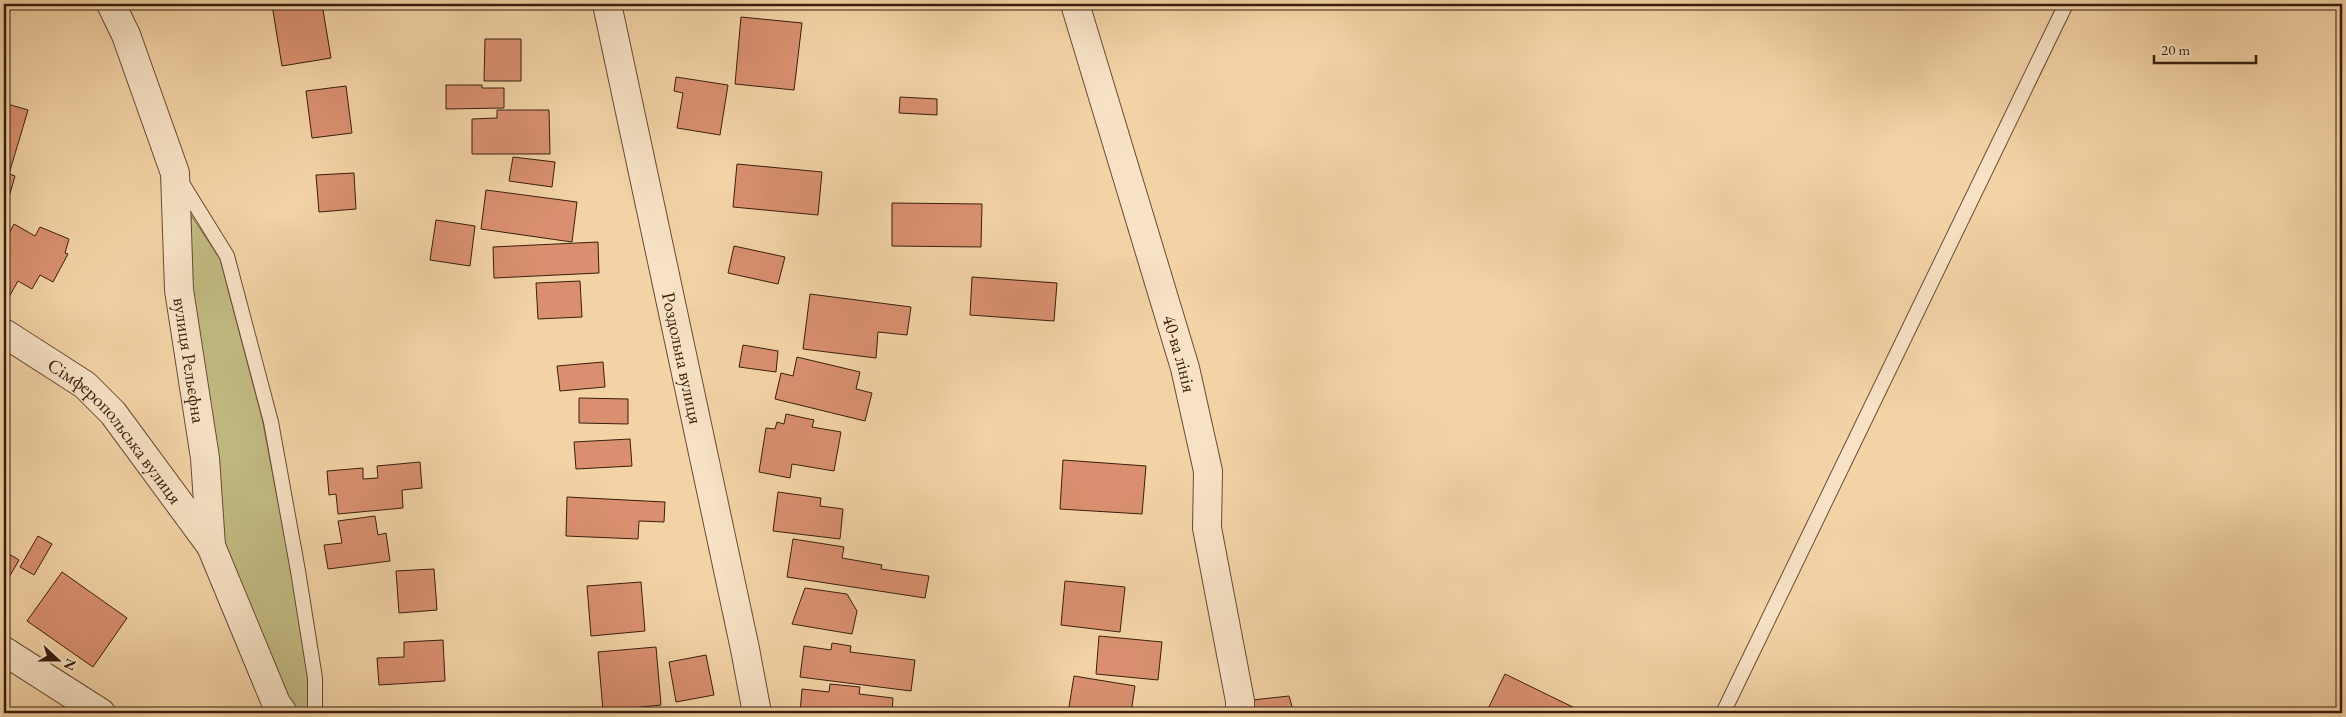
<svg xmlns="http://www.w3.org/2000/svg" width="2346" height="717" font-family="'EB Garamond',serif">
  <rect width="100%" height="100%" fill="#f3d3a6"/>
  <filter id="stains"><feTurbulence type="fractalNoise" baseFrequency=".004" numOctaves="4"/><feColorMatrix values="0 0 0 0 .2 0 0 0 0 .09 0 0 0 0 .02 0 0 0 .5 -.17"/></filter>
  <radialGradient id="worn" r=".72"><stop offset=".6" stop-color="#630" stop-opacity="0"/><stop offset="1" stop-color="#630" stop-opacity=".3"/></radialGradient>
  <!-- green -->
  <path fill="#c2ba82" stroke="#7d6c48" d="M191,215L220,259L262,418L291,570L308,677L309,713H295L223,547L189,289Z"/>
  <!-- building -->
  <path fill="#da9070" stroke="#381e0e" d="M279,4H322L331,58L282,66L272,5Z
    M741,17L802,23L794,90L735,84Z
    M485,39H521V81H484Z
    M676,77L728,85L720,135L677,128L683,93L674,91Z
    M446,85H482V88H504V108L446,109Z
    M346,86L352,133L312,138L306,91Z
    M900,97L937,99V115L899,113Z
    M4,103L28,110L9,174L4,172Z
    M497,110H549L550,154H472V119L497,118Z
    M513,157L555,162L552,187L509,181Z
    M737,164L822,172L818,215L733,207Z
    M4,172L15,176L4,214Z
    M354,173L356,209L319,212L316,175Z
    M486,190L577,202L572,242L481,229Z
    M892,203L982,204L981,247L892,246Z
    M436,220L475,226L470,266L430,260Z
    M14,224L35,236L40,227L69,239L65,253L68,254L53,282L40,275L32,289L18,281L5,304L4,260L8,253L4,251V242Z
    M598,242L599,273L494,278L493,247Z
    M734,246L785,257L778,284L728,273Z
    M972,277L1057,283L1054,321L970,315Z
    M580,281L582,317L538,319L536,283Z
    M810,294L911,307L907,335L878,332L876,358L803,349Z
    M743,345L778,351L776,372L739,367Z
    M797,357L860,372L856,389L872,393L865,421L775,399L781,373L793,376Z
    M603,362L605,387L560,391L557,366Z
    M579,398L628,399V424L579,423Z
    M786,414L814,420L812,427L841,432L834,471L792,464L790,478L759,472L766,428L775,429L777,422L784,424Z
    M630,439L632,466L576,469L574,442Z
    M1063,460L1146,466L1142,514L1060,509Z
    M420,462L422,488L402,490L403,508L338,514L336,494L329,495L327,471L363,468V479L378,478L377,466Z
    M778,492L821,498L820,506L843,509L840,539L773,531Z
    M567,497L665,502L664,522L639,521L638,539L566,536Z
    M375,516L378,535L386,533L390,561L328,569L324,545L342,543L338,521Z
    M38,536L52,544L34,575L20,567Z
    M793,539L844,547L842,558L882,565L881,569L929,576L925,598L787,577Z
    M4,551L19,560L4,586Z
    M434,569L437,610L399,613L396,571Z
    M62,572L127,618L93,667L27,621Z
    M1065,581L1125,587L1120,632L1061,625Z
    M641,582L645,631L591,636L587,586Z
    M805,588L847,594L857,611L852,634L792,624Z
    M1099,636L1162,642L1158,680L1096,674Z
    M443,640L445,681L379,685L377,658L404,657V642Z
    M832,643L851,646L850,652L915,660L911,691L800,677L804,646L831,650Z
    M656,647L661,705L603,711L598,652Z
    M706,655L714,695L676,702L669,662Z
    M1505,674L1585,713H1486Z
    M1074,676L1135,686L1131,713H1068Z
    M830,684L860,687L859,694L893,698L892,713H800L802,689L829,692Z
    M1289,696L1294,713H1244L1243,701Z"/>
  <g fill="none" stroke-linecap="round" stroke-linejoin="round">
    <!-- service casing -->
    <g stroke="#674b34" stroke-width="16">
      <path id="service" d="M180,180L227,256L271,422L298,571L315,678V713
        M1723,713L2066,4"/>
    </g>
    <!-- minor casing -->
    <g stroke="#674b34" stroke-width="30">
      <g id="minor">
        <path id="s1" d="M111,4L126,35L175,173L179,290L205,458L211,546L276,703L283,713"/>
        <path id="s2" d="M607,4L745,649L757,713"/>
        <path id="s3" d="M1075,4L1185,368L1208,471L1207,528L1240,701V713"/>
        <path id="s4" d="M4,333L85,385L113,413L211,546"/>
        <path d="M4,651L101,713"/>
      </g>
    </g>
    <!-- service -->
    <use href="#service" stroke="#f7e2c5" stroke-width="14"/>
    <!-- minor -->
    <use href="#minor" stroke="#f7e2c5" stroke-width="28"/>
  </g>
  <g text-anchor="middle" stroke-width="4" stroke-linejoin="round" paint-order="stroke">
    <!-- street labels -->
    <g font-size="19" fill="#381e0e" stroke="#f7e2c5">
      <text dy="7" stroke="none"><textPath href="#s3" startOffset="365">40-ва лінія</textPath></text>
      <text dy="7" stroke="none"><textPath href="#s2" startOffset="362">Роздольна вулиця</textPath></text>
      <text dy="7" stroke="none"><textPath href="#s1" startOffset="369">вулиця Рельєфна</textPath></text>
      <text dy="7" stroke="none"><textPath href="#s4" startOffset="150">Сімферопольська вулиця</textPath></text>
    </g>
  </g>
  <!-- margin -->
  <rect width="2346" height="717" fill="none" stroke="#f3d3a6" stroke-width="20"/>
  <rect x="5" y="5" width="2336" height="707" fill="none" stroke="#381e0e" stroke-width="2.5"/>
  <rect x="10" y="10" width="2326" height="697" fill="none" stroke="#381e0e"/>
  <!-- north arrow -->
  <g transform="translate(58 660) rotate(111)" stroke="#f7e2c5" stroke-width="4" paint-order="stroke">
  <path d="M0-4L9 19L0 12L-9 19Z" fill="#381e0e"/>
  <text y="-8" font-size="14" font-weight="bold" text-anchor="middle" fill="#381e0e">N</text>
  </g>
  <!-- scale -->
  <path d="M2154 55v8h102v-8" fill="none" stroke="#381e0e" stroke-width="2.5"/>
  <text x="2161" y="55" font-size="15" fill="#381e0e" stroke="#f7e2c5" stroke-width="4" paint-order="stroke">20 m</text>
  <rect width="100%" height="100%" filter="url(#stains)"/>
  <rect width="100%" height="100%" fill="url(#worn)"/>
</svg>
